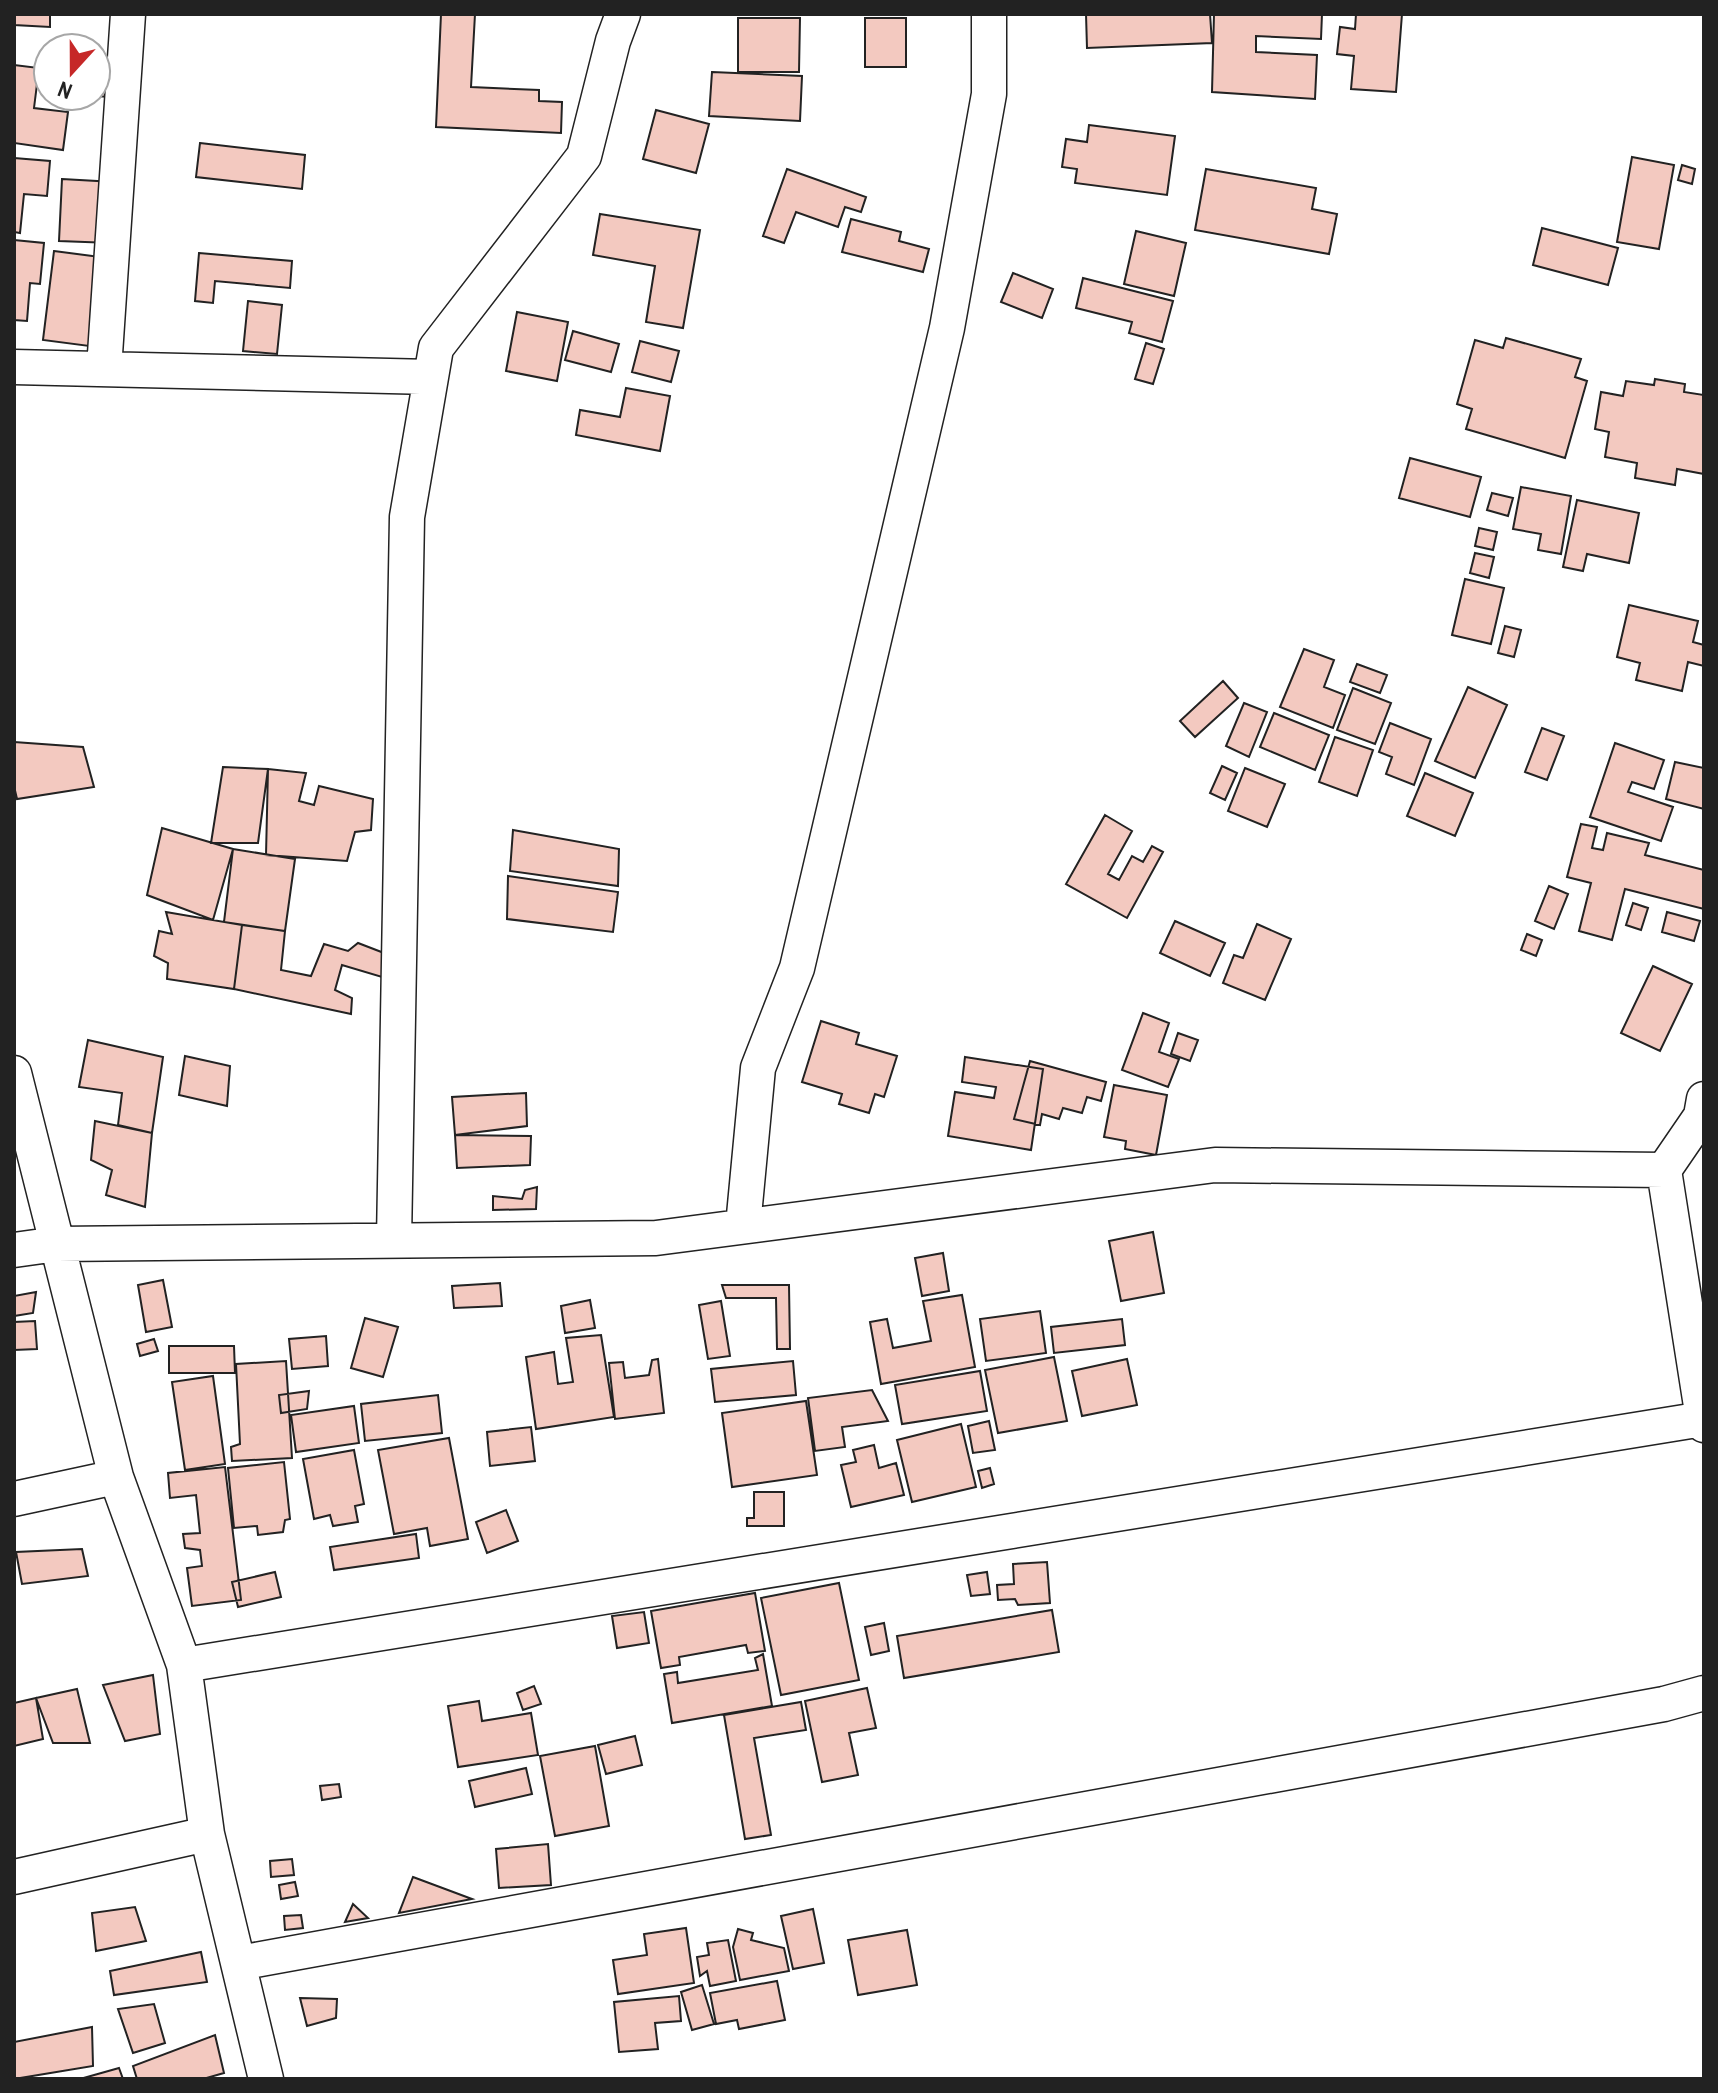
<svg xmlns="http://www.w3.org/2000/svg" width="1718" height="2093" font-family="'Archivo Narrow',sans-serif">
  <rect width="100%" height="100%" fill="#fff"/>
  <!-- building -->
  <path fill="#f3c9c0" stroke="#222" stroke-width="2" d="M14,14H50V27L14,25Z
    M441,14H475L471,87L539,90V101L562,102L561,133L436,127Z
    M1086,14H1210L1212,43L1087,48Z
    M1214,14H1322L1321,39L1256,36V52L1317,55L1315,99L1212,92Z
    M1356,14H1402L1396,92L1351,89L1354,56L1337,54L1340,27L1355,29Z
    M738,18H800L799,72H738Z
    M865,18H906V67H865Z
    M14,65L39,68L34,108L68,112L63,150L14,143Z
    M712,72L802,76L800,121L709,116Z
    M96,75L114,76L113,97L92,96H96Z
    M656,110L709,124L696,173L643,159Z
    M1089,125L1175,136L1167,195L1075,183L1077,169L1062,167L1066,139L1087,142Z
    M200,143L305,155L302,189L196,177Z
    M1632,157L1674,165L1659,249L1617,242Z
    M14,158L50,161L47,196L24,194L20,233L14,232Z
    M1682,165L1695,169L1692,184L1678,180Z
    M787,169L866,197L861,212L845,207L838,227L796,212L784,243L763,236Z
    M1206,169L1316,188L1312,209L1337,214L1329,254L1195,230Z
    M62,179L114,182L111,243L59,241Z
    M600,214L700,230L683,328L646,322L655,266L593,255Z
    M851,219L901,232L899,241L929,249L923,272L842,252Z
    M1542,228L1618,248L1608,285L1533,265Z
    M1136,231L1186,243L1174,296L1124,284Z
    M14,240L44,243L40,284L30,283L27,321L14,320Z
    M54,251L100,257L89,346L43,340Z
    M199,253L292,261L290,288L215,281L213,303L195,301Z
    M1013,273L1053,289L1042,318L1001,302Z
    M1083,278L1173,301L1162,342L1129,333L1132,322L1076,308Z
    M248,301L282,305L277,354L243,351Z
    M517,312L568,322L557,381L506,371Z
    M573,331L619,344L611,372L565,360Z
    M1506,338L1581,359L1575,377L1587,381L1565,458L1466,429L1472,409L1457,404L1475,340L1503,348Z
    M640,341L679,351L671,382L632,372Z
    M1146,343L1164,349L1153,384L1135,379Z
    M1655,379L1685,384L1684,392L1704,395V474L1677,469L1675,485L1635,478L1637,463L1605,457L1609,432L1595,429L1601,392L1623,396L1626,381L1654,385Z
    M626,388L670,396L660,451L576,435L580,410L620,417Z
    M1410,458L1481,477L1470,517L1399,498Z
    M1521,487L1571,496L1561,554L1538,550L1541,534L1513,529Z
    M1492,493L1513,498L1508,516L1487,510Z
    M1577,500L1639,513L1629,563L1587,554L1583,571L1563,567Z
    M1479,528L1497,532L1493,550L1475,546Z
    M1475,553L1494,557L1489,578L1470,573Z
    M1465,579L1504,588L1491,644L1452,635Z
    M1629,605L1698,621L1693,642L1704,645V666L1688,662L1682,691L1636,680L1640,663L1617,657Z
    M1505,626L1521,630L1514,657L1498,653Z
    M1304,649L1334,660L1324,687L1345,695L1333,728L1280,707Z
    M1357,664L1387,675L1380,693L1350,682Z
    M1223,681L1238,698L1195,737L1180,721Z
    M1468,687L1507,705L1475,778L1435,761Z
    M1353,688L1391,703L1375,744L1337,730Z
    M1244,703L1267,712L1249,757L1226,746Z
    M1274,713L1329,735L1315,770L1260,747Z
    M1390,723L1431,739L1414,785L1386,774L1392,757L1379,752Z
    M1542,728L1564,736L1547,780L1525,772Z
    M1335,737L1373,750L1357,796L1319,782Z
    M14,742L83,747L94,787L17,799L14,786Z
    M1615,743L1664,760L1654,789L1632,782L1628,792L1673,807L1661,841L1590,817Z
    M1675,762L1704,768V809L1666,799Z
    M1222,766L1237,773L1225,800L1210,793Z
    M223,767L268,769L258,843H211Z
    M1245,768L1285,784L1267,827L1228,811Z
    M268,769L306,773L299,801L314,805L319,786L373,799L371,830L355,832L347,861L266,855Z
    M1425,773L1473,793L1455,836L1407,816Z
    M1105,815L1132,831L1108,874L1119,880L1132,856L1143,862L1152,846L1163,852L1127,918L1066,884Z
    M1581,824L1597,827L1592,848L1603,850L1607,833L1649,843L1645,855L1704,870V909L1625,889L1612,940L1579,931L1591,883L1567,877Z
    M162,828L233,849L213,920L147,895Z
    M513,830L619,849L618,886L510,871Z
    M233,849L295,859L285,931L224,922Z
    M508,876L618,892L613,932L507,919Z
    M1549,886L1568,894L1554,929L1535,921Z
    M1633,903L1648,908L1641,930L1626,925Z
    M166,912L242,925L234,989L167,979L168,963L154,956L159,931L172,934Z
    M1667,912L1700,921L1694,941L1662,932Z
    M1175,921L1225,943L1210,976L1160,953Z
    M1257,924L1291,939L1265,1000L1223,983L1234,955L1243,958Z
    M242,925L285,931L281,970L311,976L324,944L348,951L358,943L384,953L382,977L342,965L335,990L352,998L351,1014L234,989Z
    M1527,934L1542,940L1536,956L1521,950Z
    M1653,966L1692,984L1660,1051L1621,1033Z
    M1143,1013L1169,1023L1159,1052L1179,1059L1168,1087L1122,1070Z
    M821,1021L859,1033L856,1044L897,1056L884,1097L875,1094L869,1113L839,1104L842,1094L802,1082Z
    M1178,1033L1198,1040L1190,1061L1171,1054Z
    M88,1040L163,1057L152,1133L118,1125L122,1093L79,1087Z
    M185,1056L230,1066L227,1106L179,1095Z
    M965,1057L1043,1069L1031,1150L948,1136L955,1092L994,1098L996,1087L962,1082Z
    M1030,1061L1106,1082L1101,1101L1087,1097L1082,1113L1063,1108L1059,1119L1042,1114L1040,1125L1014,1119Z
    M1114,1085L1167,1095L1156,1155L1125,1149L1126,1141L1104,1137Z
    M526,1093L527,1126L455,1135L452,1097Z
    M95,1121L152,1133L145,1207L106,1195L112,1170L91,1160Z
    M455,1135L531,1136L530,1165L457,1168Z
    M537,1187L536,1209L493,1210V1196L522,1199L525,1190Z
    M1153,1232L1164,1293L1121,1301L1109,1241Z
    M943,1253L949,1291L922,1296L915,1258Z
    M163,1280L172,1327L146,1332L138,1285Z
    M500,1283L502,1306L454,1308L452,1286Z
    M722,1285H789L790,1349H777L776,1298H726Z
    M36,1292L33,1313L14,1316V1296Z
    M962,1295L975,1367L881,1384L870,1322L887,1319L893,1348L931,1341L923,1301Z
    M590,1300L595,1328L565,1333L561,1306Z
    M721,1301L730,1356L708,1359L699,1305Z
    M1040,1311L1046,1353L986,1361L980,1319Z
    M365,1318L398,1327L383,1377L351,1368Z
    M1122,1319L1125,1345L1054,1353L1051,1327Z
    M35,1321L37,1349L14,1350V1322Z
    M601,1335L614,1417L536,1429L526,1357L554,1352L558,1384L573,1382L566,1338Z
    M326,1336L328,1366L292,1369L289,1339Z
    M154,1339L158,1351L140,1356L137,1344Z
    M169,1346H234L235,1373H169Z
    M1054,1357L1067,1421L998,1433L985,1370Z
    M658,1359L664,1413L615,1419L609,1363L623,1362L625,1378L649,1375L652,1360Z
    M1127,1359L1137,1405L1082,1416L1072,1371Z
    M286,1361L292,1458L232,1461L231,1447L240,1444L236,1364Z
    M793,1361L796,1395L715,1402L711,1369Z
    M980,1371L987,1411L902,1424L895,1385Z
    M213,1376L225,1464L185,1470L172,1382Z
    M872,1390L888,1421L842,1427L845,1447L815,1451L808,1398Z
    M309,1391L307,1409L281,1413L279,1395Z
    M438,1395L442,1433L365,1441L361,1404Z
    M806,1401L817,1475L732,1487L722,1413Z
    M354,1406L359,1443L296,1452L291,1415Z
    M989,1421L995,1450L973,1453L968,1426Z
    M961,1424L976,1487L912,1502L897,1440Z
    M531,1427L535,1461L490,1466L487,1432Z
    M449,1438L468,1539L430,1546L427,1528L394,1534L378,1450Z
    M874,1445L879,1468L896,1463L904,1495L851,1507L841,1465L856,1462L853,1450Z
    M354,1450L364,1504L355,1506L358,1522L333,1526L330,1515L314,1519L303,1459Z
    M284,1462L290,1519L285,1520L283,1532L258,1535L257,1526L234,1528L228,1468Z
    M225,1467L241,1600L192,1606L187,1568L202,1566L200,1550L185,1548L183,1534L200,1533L196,1495L170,1498L168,1473Z
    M990,1468L994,1484L982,1488L978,1471Z
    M754,1492H784V1526H747V1518H754Z
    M506,1510L518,1541L487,1553L476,1522Z
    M416,1534L419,1558L334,1570L330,1547Z
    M82,1549L88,1576L22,1584L16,1552Z
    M1047,1562L1050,1603L1018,1605L1015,1599L998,1600L997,1585L1014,1584L1013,1564Z
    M275,1572L281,1597L238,1607L232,1582Z
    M987,1572L990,1594L971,1596L967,1575Z
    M839,1583L859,1680L781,1695L761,1598Z
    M755,1593L765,1651L748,1653L746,1645L679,1657L680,1665L661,1668L651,1611Z
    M1052,1610L1059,1652L904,1678L897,1636Z
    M644,1612L649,1643L617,1648L612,1616Z
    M884,1623L889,1651L871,1655L865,1627Z
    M763,1654L772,1706L672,1723L664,1674L677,1672L678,1683L758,1670L755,1658Z
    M153,1675L160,1734L125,1741L103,1685Z
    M534,1686L541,1704L523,1710L517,1693Z
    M867,1688L876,1728L849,1733L858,1775L822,1782L805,1701Z
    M77,1689L90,1743H53L36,1698Z
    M36,1698L43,1739L14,1746V1703Z
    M479,1701L482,1721L531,1713L538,1755L458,1767L448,1706Z
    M801,1702L806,1730L754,1738L771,1835L745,1839L724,1715Z
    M635,1736L642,1765L606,1774L598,1745Z
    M595,1746L609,1826L555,1836L540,1756Z
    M526,1768L532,1794L475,1807L469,1781Z
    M339,1784L341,1797L322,1800L320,1786Z
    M548,1844L551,1885L499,1888L496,1849Z
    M292,1859L294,1875L271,1877L270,1861Z
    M413,1877L472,1899L399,1913Z
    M295,1882L298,1896L281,1899L279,1885Z
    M353,1904L368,1918L345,1922Z
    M135,1907L146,1941L96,1951L92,1913Z
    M813,1909L824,1963L793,1969L781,1916Z
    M301,1915L303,1928L285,1930L284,1916Z
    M686,1928L694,1983L618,1994L613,1960L647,1955L644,1934Z
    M738,1929L753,1933L751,1940L784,1948L789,1971L740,1980L733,1947Z
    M907,1930L917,1985L858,1995L848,1940Z
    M728,1940L736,1981L710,1986L707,1971L700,1976L697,1957L709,1955L707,1943Z
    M201,1952L207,1982L114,1995L110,1971Z
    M777,1981L785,2020L739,2029L737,2020L716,2024L710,1993Z
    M702,1985L714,2024L692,2030L681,1992Z
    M679,1996L681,2021L655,2023L658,2049L619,2052L614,2002Z
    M300,1998L337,1999L336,2018L307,2026Z
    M154,2004L165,2043L133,2053L118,2009Z
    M92,2027L93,2066L14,2079V2042Z
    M215,2035L224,2073L203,2079H137L133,2066Z
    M119,2068L123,2079H80Z"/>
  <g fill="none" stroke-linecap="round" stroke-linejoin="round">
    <!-- minor casing -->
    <g stroke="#222" stroke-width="37">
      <path id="minor" d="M14,367L431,377
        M104,369L128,14
        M14,1073L116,1477L184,1665L207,1834L266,2079
        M1704,1099L1701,1116L1664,1170L1704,1425
        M743,1226L758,1068L797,968L947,328L989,94V14
        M394,1240L407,517L436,348L584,156L613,41L623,14
        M14,1250L57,1244L656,1238L1215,1165L1664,1170
        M14,1499L116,1477
        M184,1665L1703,1419
        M14,1877L207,1834
        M239,1963L1664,1704L1704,1693"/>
    </g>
    <!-- minor -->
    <use href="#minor" stroke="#fff" stroke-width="34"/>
  </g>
  <!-- border -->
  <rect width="1718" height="2093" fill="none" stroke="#222222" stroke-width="32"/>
  <!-- north arrow -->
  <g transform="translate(72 72) rotate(201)"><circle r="38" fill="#ffffff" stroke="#a7a7a7" stroke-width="2"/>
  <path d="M0-6L14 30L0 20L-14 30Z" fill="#c62828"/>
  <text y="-12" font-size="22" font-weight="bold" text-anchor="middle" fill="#222222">N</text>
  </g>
</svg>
